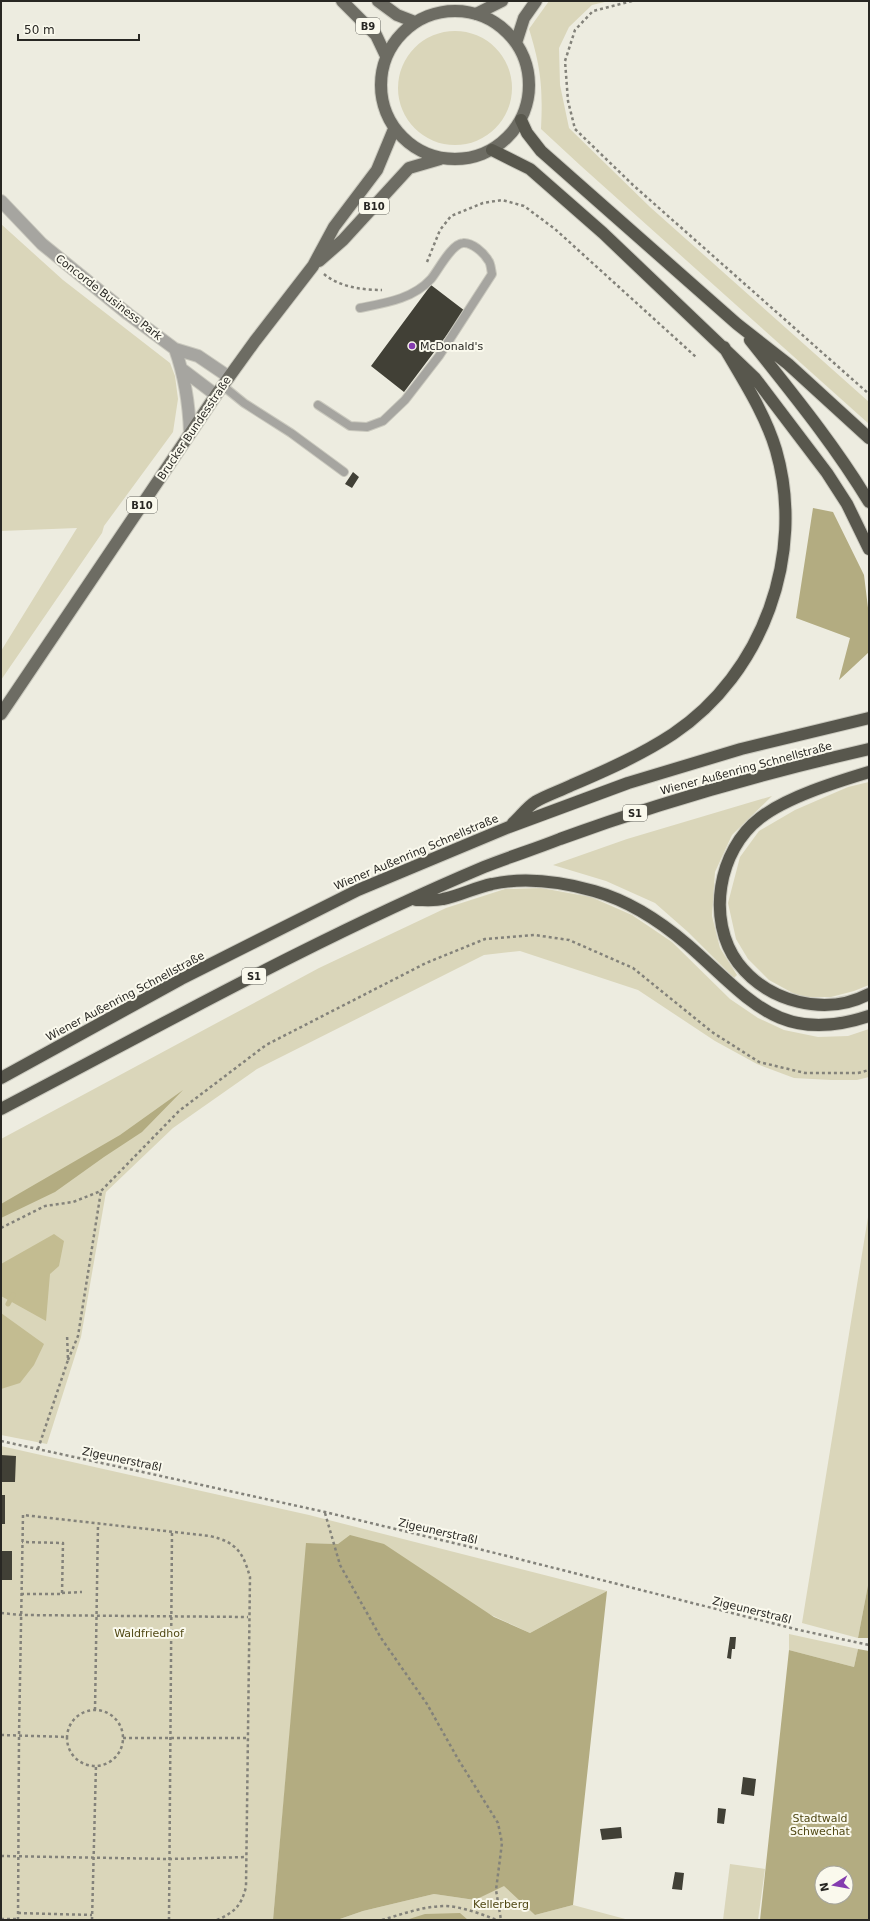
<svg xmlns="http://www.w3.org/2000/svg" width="870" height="1921" font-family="'DejaVu Sans',sans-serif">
  <rect width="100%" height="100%" fill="#edece0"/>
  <!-- green -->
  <path fill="#dad6ba" d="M549,1H609L592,5L569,27L559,48L560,85L569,128L650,207L869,402V424L581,166L541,129C543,88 541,68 529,29Z
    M398 88a57 57 0 1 1 114 0a57 57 0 1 1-114 0Z
    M1,224L63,280L170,363L175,376L178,399L173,432L104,526L102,533L1,680V651L77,528L1,531Z
    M869,782V985L854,991L831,997H800L769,980L748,959L736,939L728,903L740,857L759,831L795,810L848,787Z
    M772,796L732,835L715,872L712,916L720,948L737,975L734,978L688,932L655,903L606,881L553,865L627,839Z
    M541,888L591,897L632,915L672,942L730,999L758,1018L784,1030L818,1037L848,1036L869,1029V1077L857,1080H831L794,1078L757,1064L715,1041L638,990L520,951L484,955L257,1069L173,1128L106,1192L81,1337L47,1444L1,1435V1139L319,968L446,908L505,889Z
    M869,1211V1580L858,1638L802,1623Z
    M1,1446L309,1515L607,1591L530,1633L338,1544L307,1543L273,1920H1Z
    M789,1634L858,1649L854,1667L789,1650Z
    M730,1864L765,1869L758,1920H723Z
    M504,1885L535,1915L573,1905L629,1920H337L363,1911L434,1894L475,1900Z"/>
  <!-- forest -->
  <path fill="#b3ac81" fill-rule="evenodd" d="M813,508L833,512L864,575L869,616V652L839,680L850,638L796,618Z
    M183,1090L142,1132L104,1157L55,1192L1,1218V1204L120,1135Z
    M350,1535L384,1544L494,1617L530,1633L607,1591L573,1905L535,1915L504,1886L475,1900L434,1894L363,1911L337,1920H273L306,1543L338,1544Z
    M869,1580V1638H858Z
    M858,1649L869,1651V1920H760L789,1650L854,1667ZM822,1873H846V1897H822Z
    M460,1913L468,1920H406L425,1914Z"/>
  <!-- water -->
  <path fill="#c3bc91" d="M54,1234L64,1241L59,1266L50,1274L46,1321L1,1296V1264Z
    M1,1313L44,1344L34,1365L20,1383L1,1389Z"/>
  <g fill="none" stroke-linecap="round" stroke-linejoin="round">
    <!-- stream -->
    <path stroke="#c3bc91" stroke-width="5" d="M8,1304L13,1295"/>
  </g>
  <!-- building -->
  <path fill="#414036" d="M431,285L465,311L404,392L371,366Z
    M353,472L359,477L352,488L345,484Z
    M1,1455L16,1456L15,1482H1Z
    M1,1495H5V1524H1Z
    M1,1551H12V1580H1Z
    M730,1637H736L735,1649H732L731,1659L727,1658Z
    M743,1777L756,1779L754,1796L741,1794Z
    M718,1808L726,1809L724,1824L717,1823Z
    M621,1827L622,1838L602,1840L600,1829Z
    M675,1872L684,1873L682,1890L672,1889Z"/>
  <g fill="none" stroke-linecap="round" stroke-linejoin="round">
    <!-- lane casing -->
    <g stroke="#cac9be" stroke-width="10">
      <path id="lane" d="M223,386L244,403L291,433L344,472
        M318,405L350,426L367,427L383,421L405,400L439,356L492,274C491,270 491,263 488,260C484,253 472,242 463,243C451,244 438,271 431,279C413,299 385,303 360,308"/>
    </g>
    <!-- street casing -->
    <g stroke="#cac9be" stroke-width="14">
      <path id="street" d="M1,201L42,244L128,314L175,349L198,356L229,377
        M175,349C185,377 189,403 190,433
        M183,370L216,395"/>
    </g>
    <!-- primary casing -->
    <g stroke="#cac9be" stroke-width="14">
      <path id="primary" d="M342,1L376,35L386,56
        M378,1L397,15L415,22
        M381 85a74 74 0 1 1 148 0a74 74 0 1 1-148 0Z
        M476,14L502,1
        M516,43L524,18L536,1
        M319,261L343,240L409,168L440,159
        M1,714L216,395L255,341L313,266L334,227L377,170L394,129"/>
    </g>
    <!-- highway casing -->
    <g stroke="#cac9be" stroke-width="14">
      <path id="highway" d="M521,120L527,133L541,151L737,324L788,364L869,438
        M492,150L530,169L603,233L755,378L827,473L847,504L869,549
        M750,340C792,393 834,444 869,502
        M869,772C836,782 787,797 760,818C718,850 706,920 738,963C768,1002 825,1017 869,994
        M513,823C520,817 527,807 535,802C547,795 560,791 572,785C607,770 641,755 673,734C763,674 806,554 776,450C765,413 743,380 724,347
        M416,900C425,900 435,901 443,899C460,896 476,887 492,884C525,877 562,882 594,891C630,901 660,921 688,945C749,998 779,1046 869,1016
        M1,1078L181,979L358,890L509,827L628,783L741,749L869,718
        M1,1109C160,1026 318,937 484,867C509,857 535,849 560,839C661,802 764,773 869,749"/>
    </g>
    <!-- path -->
    <path stroke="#83827a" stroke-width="2.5" stroke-dasharray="3 3" stroke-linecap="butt" d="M632,1L593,11L575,30L565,61L568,101L575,129L633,185L869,394
      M427,262L440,230L451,216L483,203L502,200L524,206L555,229L696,357
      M324,274C339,287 363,290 382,290
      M1,1228L45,1206L73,1202L101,1191L179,1111L266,1045L426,963L485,939L535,935L569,940L633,968L712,1032L759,1062L805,1073H858L869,1070
      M68,1360L78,1336L101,1191
      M1,1441L325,1512L491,1552L799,1630L869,1645
      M38,1449L68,1360L67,1334
      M325,1513L340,1565L381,1638L427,1704L458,1759L498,1823L502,1843L496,1890L501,1920
      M62,1593L82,1592
      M21,1594H62L63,1543L22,1542
      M1,1613L21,1615L248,1617
      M95,1710L98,1524
      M67 1738a28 28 0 1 1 56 0a28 28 0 1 1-56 0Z
      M1,1735L68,1737
      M123,1738H247
      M1,1856L170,1859L247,1857
      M18,1913L92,1915
      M1,1919H18
      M18,1920L19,1736L23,1515L210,1536C236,1542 243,1552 250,1577L246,1887C241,1906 235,1912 217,1920
      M92,1920L96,1765
      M169,1920L172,1531
      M382,1920C403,1914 423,1906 446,1906C463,1907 481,1914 497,1920"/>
    <!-- lane -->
    <use href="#lane" stroke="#a6a5a0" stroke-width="8"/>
    <!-- street -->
    <use href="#street" stroke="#a6a5a0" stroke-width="12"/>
    <!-- primary -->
    <use href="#primary" stroke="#6d6c63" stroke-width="12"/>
    <!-- highway -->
    <use href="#highway" stroke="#58574d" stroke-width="12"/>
  </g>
  <!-- markers -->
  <circle fill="#843caf" stroke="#faf9ed" stroke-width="1.5" cx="412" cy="346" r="4"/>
  <g text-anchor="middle" stroke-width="4" stroke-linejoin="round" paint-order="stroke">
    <!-- shield labels -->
    <g fill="#faf9ed" stroke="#676660" stroke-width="1">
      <rect x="356" y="18" width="24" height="16" rx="3"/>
      <rect x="359" y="198" width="30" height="16" rx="3"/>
      <rect x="127" y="497" width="30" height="16" rx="3"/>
      <rect x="623" y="805" width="24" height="16" rx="3"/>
      <rect x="242" y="968" width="24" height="16" rx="3"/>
    </g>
    <g font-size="10" font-weight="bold" fill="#282723">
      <text x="368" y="30">B9</text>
      <text x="374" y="210">B10</text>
      <text x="142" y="509">B10</text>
      <text x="635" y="817">S1</text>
      <text x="254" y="980">S1</text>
    </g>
    <!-- street labels -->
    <g font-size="11" fill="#282723" stroke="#faf9ed">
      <text transform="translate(109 297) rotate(38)" y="4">Concorde Business Park</text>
      <text transform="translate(194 428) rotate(-56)" y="4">Brucker Bundesstraße</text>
      <text transform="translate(746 768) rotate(-15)" y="4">Wiener Außenring Schnellstraße</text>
      <text transform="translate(416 852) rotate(-23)" y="4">Wiener Außenring Schnellstraße</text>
      <text transform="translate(125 996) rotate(-28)" y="4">Wiener Außenring Schnellstraße</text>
      <text transform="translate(122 1459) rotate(12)" y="4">Zigeunerstraßl</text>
      <text transform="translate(438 1531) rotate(13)" y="4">Zigeunerstraßl</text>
      <text transform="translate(752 1610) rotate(14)" y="4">Zigeunerstraßl</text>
    </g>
    <!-- poi labels -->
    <g font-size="11" fill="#282723" stroke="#faf9ed" text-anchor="start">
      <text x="420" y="350">McDonald's</text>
    </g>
    <!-- park labels -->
    <g font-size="11" fill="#514915" stroke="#faf9ed">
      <text x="149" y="1637">Waldfriedhof</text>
      <text x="820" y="1822">Stadtwald<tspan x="820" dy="13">Schwechat</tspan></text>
      <text x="501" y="1908">Kellerberg</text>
    </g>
  </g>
  <!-- border -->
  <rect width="870" height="1921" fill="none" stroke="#282723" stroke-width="4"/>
  <!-- north arrow -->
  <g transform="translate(834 1885) rotate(259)"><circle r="19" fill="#faf9ed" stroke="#a6a59c"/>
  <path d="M0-3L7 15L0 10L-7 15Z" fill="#843caf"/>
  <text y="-6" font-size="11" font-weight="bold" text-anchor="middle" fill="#282723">N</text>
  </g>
  <!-- scale -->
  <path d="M18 34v6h121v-6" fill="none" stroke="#282723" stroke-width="2"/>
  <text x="24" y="34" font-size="12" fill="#282723" stroke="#faf9ed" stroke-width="3" paint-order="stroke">50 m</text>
</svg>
